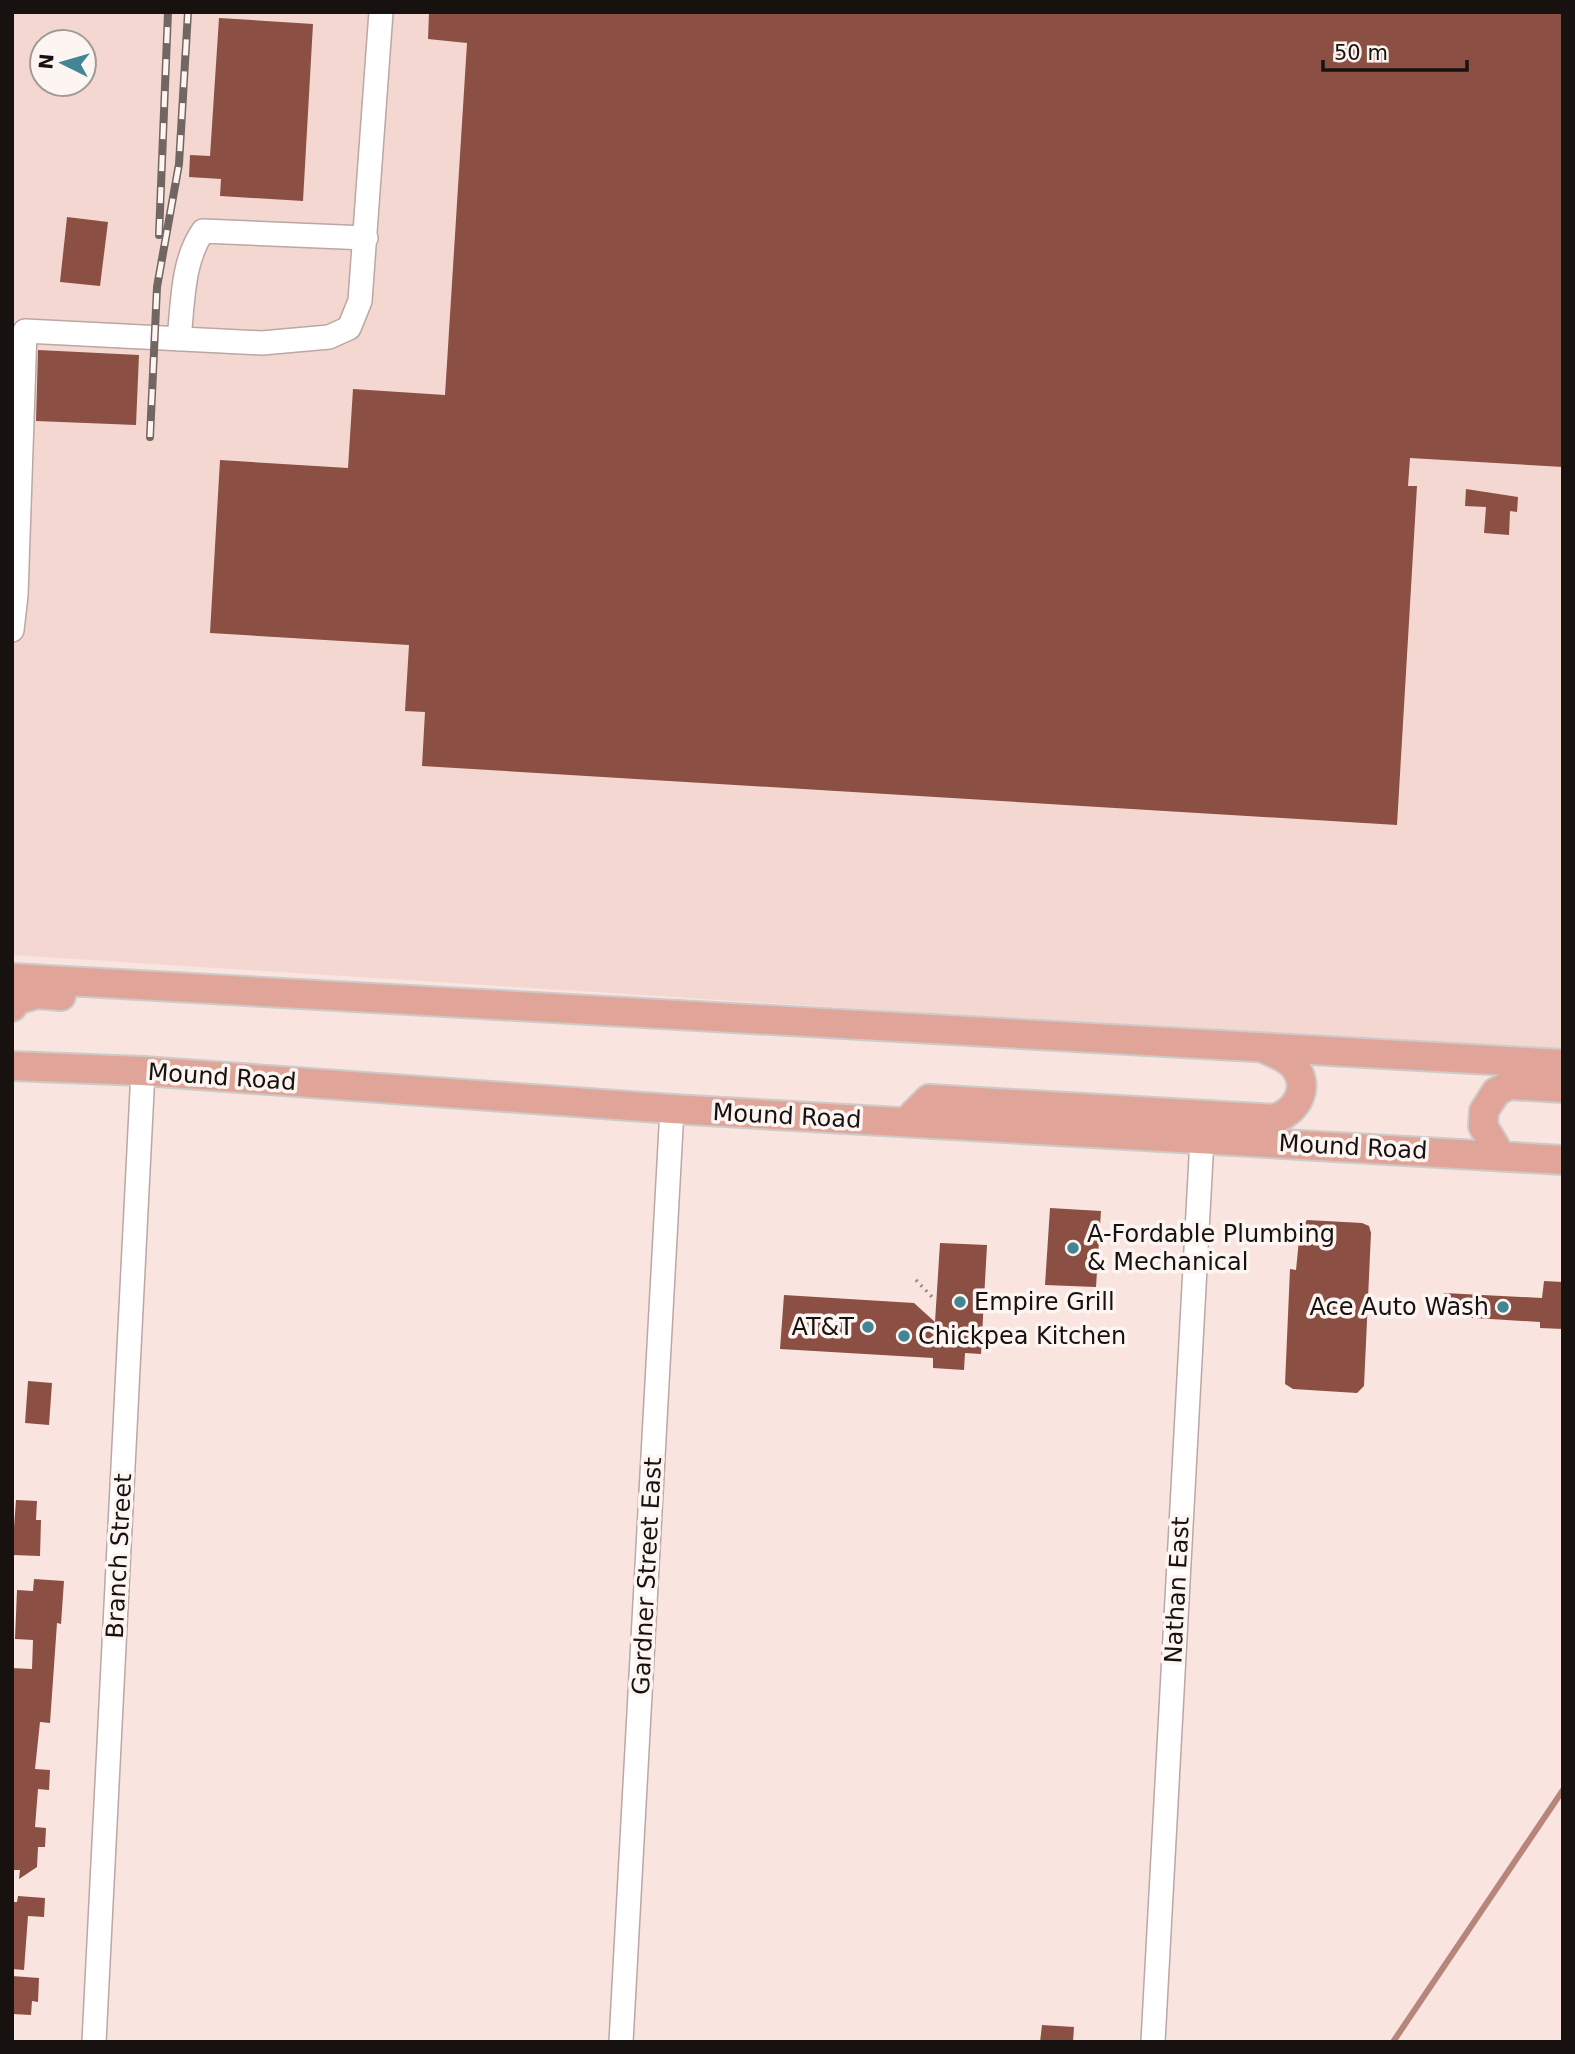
<svg xmlns="http://www.w3.org/2000/svg" width="1575" height="2054" font-family="'DejaVu Sans',sans-serif">
  <rect width="100%" height="100%" fill="#f9e4df"/>
  <!-- built -->
  <path fill="#f4d7d0" fill-rule="evenodd" d="M12,12H1563V1049L1354,1040L12,955ZM42,42H84V84H42Z"/>
  <g fill="none" stroke-linecap="round" stroke-linejoin="round">
    <!-- stream -->
    <path stroke="#b78579" stroke-width="6" d="M1393,2042L1563,1790"/>
  </g>
  <!-- building -->
  <path fill="#8b5043" d="M429,12H1563V467L1410,458L1408,486H1417L1397,825L422,766L425,712L405,711L409,645L210,633L220,460L348,468L353,389L445,395L467,43L428,39Z
    M219,18L313,24L303,201L220,196L221,179L189,177L190,155L210,156Z
    M67,217L108,222L100,286L60,282Z
    M38,350L139,355L136,425L36,421Z
    M1466,489L1518,497L1517,512L1510,511L1509,535L1484,533L1486,507L1465,506Z
    M1050,1208L1101,1211L1096,1287L1045,1285Z
    M1307,1220L1362,1223L1369,1226L1371,1233L1364,1386L1357,1393L1293,1389L1285,1384L1290,1269L1296,1270L1300,1230Z
    M940,1243L987,1245L981,1354L965,1353L964,1370L933,1368V1358L780,1349L784,1295L914,1303L935,1322Z
    M1544,1281L1563,1282V1329L1540,1328V1322L1443,1316L1444,1293L1542,1298Z
    M28,1381L52,1383L49,1425L25,1423Z
    M16,1500L37,1501L36,1520H41L40,1556L12,1555Z
    M34,1579L64,1581L61,1624L57,1623L50,1723L40,1722L35,1769L50,1770L49,1790L38,1789L35,1827L46,1828L45,1847H38L37,1867L19,1879L20,1870H12V1668L32,1669L33,1640L15,1639L17,1590L33,1591Z
    M18,1896L45,1898L44,1917L28,1916L24,1970L12,1969V1902H17Z
    M12,1976L39,1978L38,2002L32,2001L31,2015L12,2014Z
    M1042,2025L1074,2027L1073,2042H1040Z"/>
  <g fill="none" stroke-linecap="round" stroke-linejoin="round">
    <!-- minor casing -->
    <g stroke="#bba7a3" stroke-width="26">
      <path id="minor" d="M179,339C183,303 182,261 203,231L366,238
        M12,630L16,595L25,331L262,343L329,337L349,328L360,301L381,12
        M94,2042L143,1071
        M621,2042L672,1109
        M1153,2042L1202,1139"/>
    </g>
    <!-- major casing -->
    <g stroke="#cccbca" stroke-width="32">
      <path id="major" d="M12,978L1563,1064
        M12,1007L16,1000L37,994L61,996
        M12,1066L143,1071L672,1109L1563,1160
        M906,1122L929,1099L1274,1119C1298,1111 1312,1085 1292,1064C1284,1056 1273,1053 1263,1048
        M1501,1156L1483,1126L1484,1111L1496,1092L1509,1085L1563,1088"/>
    </g>
    <!-- path -->
    <path stroke="#988986" stroke-width="3.5" stroke-dasharray="2 5" stroke-linecap="butt" d="M916,1280L934,1299"/>
    <!-- minor -->
    <use href="#minor" stroke="#fff" stroke-width="23"/>
    <!-- major -->
    <use href="#major" stroke="#e0a598" stroke-width="28"/>
    <!-- rail casing -->
    <g stroke="#726663" stroke-width="8">
      <path id="rail" d="M159,235L168,12
        M150,437L157,287L179,164L188,12"/>
    </g>
    <!-- rail -->
    <use href="#rail" stroke="#fdf5f2" stroke-width="5" stroke-dasharray="16" stroke-linecap="butt"/>
  </g>
  <!-- markers -->
  <g fill="#428695" stroke="#fdf5f2" stroke-width="2.5">
    <circle cx="1073" cy="1248" r="7"/>
    <circle cx="960" cy="1302" r="7"/>
    <circle cx="1503" cy="1307" r="7"/>
    <circle cx="868" cy="1327" r="7"/>
    <circle cx="904" cy="1336" r="7"/>
  </g>
  <g text-anchor="middle" stroke-width="7" stroke-linejoin="round" paint-order="stroke">
    <!-- street labels -->
    <g font-size="24" fill="#17110f" stroke="#fdf5f2">
      <text transform="translate(222 1077) rotate(4)" y="8">Mound Road</text>
      <text transform="translate(787 1116) rotate(3)" y="8">Mound Road</text>
      <text transform="translate(1353 1147) rotate(3)" y="8">Mound Road</text>
      <text transform="translate(119 1556) rotate(-87)" y="8">Branch Street</text>
      <text transform="translate(647 1576) rotate(-87)" y="8">Gardner Street East</text>
      <text transform="translate(1177 1590) rotate(-87)" y="8">Nathan East</text>
    </g>
    <!-- poi labels -->
    <g font-size="24" fill="#17110f" stroke="#fdf5f2" text-anchor="start">
      <text x="1087" y="1242">A-Fordable Plumbing<tspan x="1087" dy="28">&amp; Mechanical</tspan></text>
      <text x="974" y="1310">Empire Grill</text>
      <text x="1489" y="1315" text-anchor="end">Ace Auto Wash</text>
      <text x="854" y="1335" text-anchor="end">AT&amp;T</text>
      <text x="918" y="1344">Chickpea Kitchen</text>
    </g>
  </g>
  <!-- border -->
  <rect width="1575" height="2054" fill="none" stroke="#17110f" stroke-width="28"/>
  <!-- north arrow -->
  <g transform="translate(63 63) rotate(275)"><circle r="33" fill="#fdf5f2" stroke="#a19a97" stroke-width="2"/>
  <path d="M0-5L12 26L0 18L-12 26Z" fill="#428695"/>
  <text y="-10" font-size="19" font-weight="bold" text-anchor="middle" fill="#17110f">N</text>
  </g>
  <!-- scale -->
  <path d="M1323 60v10h144v-10" fill="none" stroke="#17110f" stroke-width="3.5"/>
  <text x="1334" y="60" font-size="21" fill="#17110f" stroke="#fdf5f2" stroke-width="5" paint-order="stroke">50 m</text>
</svg>
